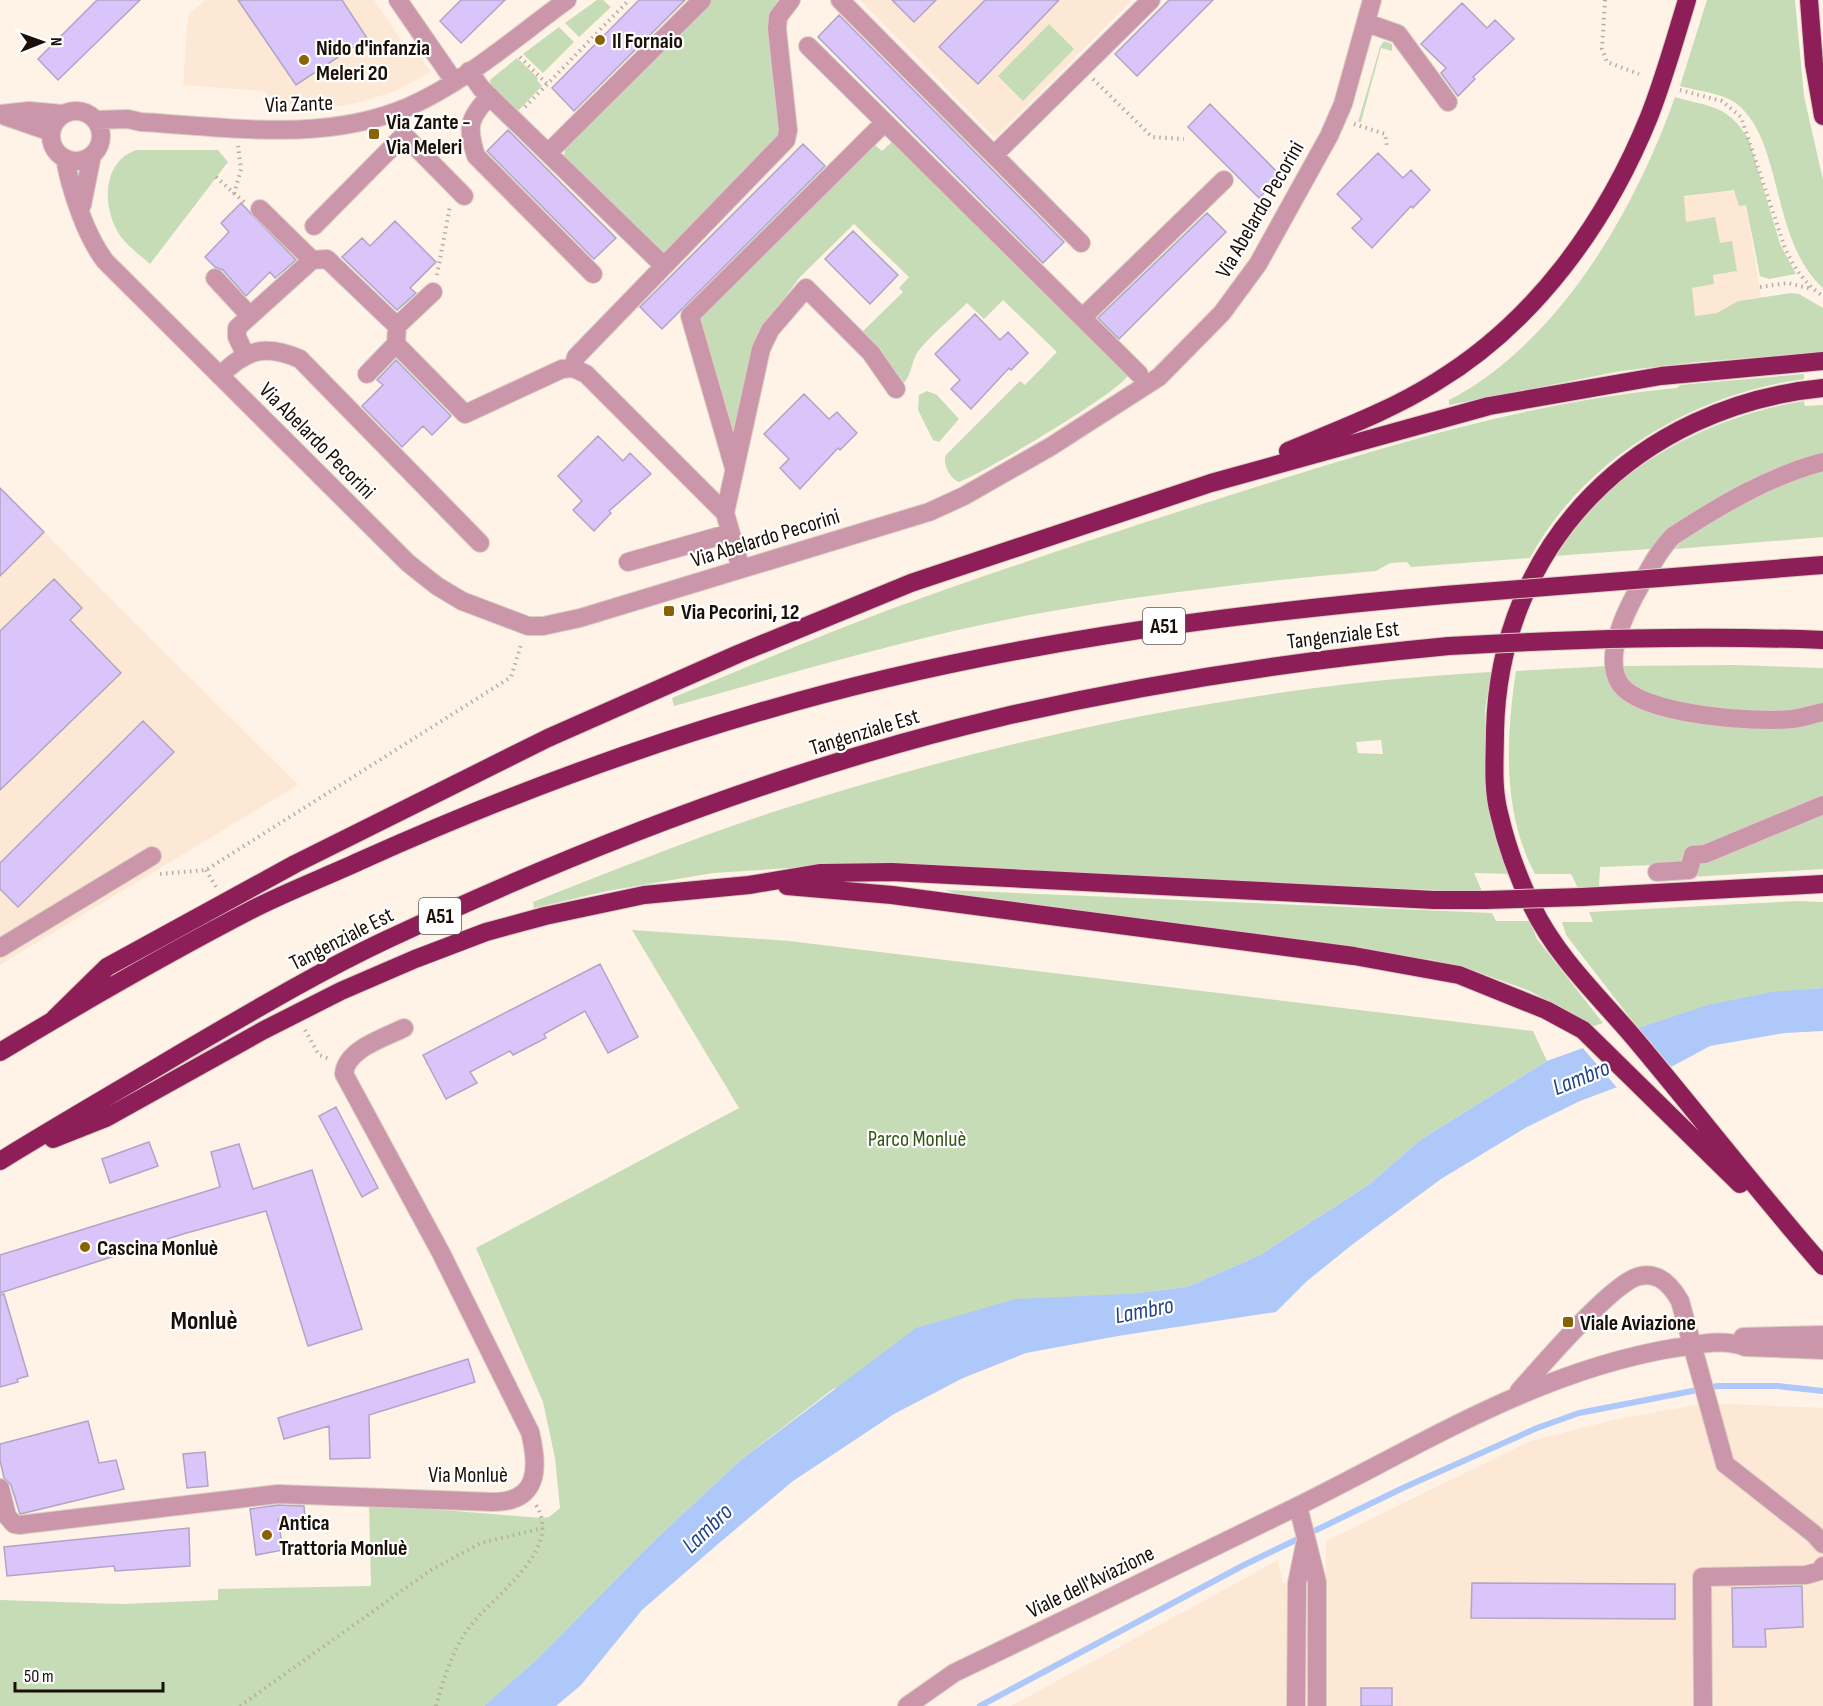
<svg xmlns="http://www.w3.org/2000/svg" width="1823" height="1706" font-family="'Sofia Sans Condensed',sans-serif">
  <rect width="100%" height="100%" fill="#fff3e8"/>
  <!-- built -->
  <path fill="#fde8d5" d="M205,0H374L407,49L415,48L431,72L396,91L357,103L323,109L280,110L264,91L183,85L188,15Z
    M860,0H1128L1130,2L995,138Z
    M1731,189L1746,205L1761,297L1738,301L1717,313L1695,316L1692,288L1713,275L1737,271L1732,242L1720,244L1686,222L1683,197Z
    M0,488L298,785L0,965Z
    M1707,1403L1823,1408V1706H1011L1278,1560L1283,1583L1326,1581V1541L1530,1441L1617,1419Z"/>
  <!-- green -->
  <path fill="#c5dcb6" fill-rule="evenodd" d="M597,0H603L611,7L579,37L565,23Z
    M711,0H778L771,13L781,133L668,253H663L567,161L564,156L566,145Z
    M1707,0H1795L1804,96L1823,180V288C1770,240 1784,142 1737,104C1723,93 1697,91 1680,86Z
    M1049,24L1074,49L1023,101L998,76Z
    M559,27L574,42L543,73L523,54Z
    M1384,41L1392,44V51L1381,48L1361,122H1358L1380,47Z
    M517,58L538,78L537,80L542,86L517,112L491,85L490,80Z
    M1675,97C1712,108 1727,104 1749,140L1780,244L1796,274L1769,279L1760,276L1746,205L1739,206L1734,190L1684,196L1686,222L1715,217L1720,243L1732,241L1737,271L1713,275L1714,284L1692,288L1695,316L1717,313L1738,301L1791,293L1799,294L1823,308V352L1697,362L1621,371L1449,405V400C1559,343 1635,210 1675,97Z
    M893,141L1128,375C1119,393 983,473 959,482C950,479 942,463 946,455L1020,381L1025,385L1057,352L1003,300L984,319L967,303C952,318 934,332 920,349C910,360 913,377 901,385L882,351L863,331L903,292L899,288L909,277L854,224L800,277L764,326L735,447L701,319L874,144L882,151Z
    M136,150H218L228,162L150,264C140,255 126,245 119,234C102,207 102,162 136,150Z
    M1804,374V379C1694,394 1584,458 1530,558L1411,567L1407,562L1390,563L1376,571C1260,581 1144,594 1030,615C909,638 792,673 674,706L672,698C742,669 812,639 883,612C1001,569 1120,530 1240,492C1383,447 1526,402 1677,388L1680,385Z
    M927,391L937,395L959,419L939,442L933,440L918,410L919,395Z
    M1804,401L1805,406L1823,405V457L1671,531L1650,549L1554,556C1571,533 1588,509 1610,490C1664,443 1735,412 1804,401Z
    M1823,469V537L1675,549C1698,520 1786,477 1823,469Z
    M1734,665L1823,668V705L1789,713L1690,706L1636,689L1627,683L1619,666Z
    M1609,666L1636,705L1823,718V798L1683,864L1600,867L1599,887L1578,888L1571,874H1535C1502,812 1506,738 1516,671Z
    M1491,672L1485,710L1489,801L1514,874L1474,873L1482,891L1331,887L822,866L713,873L607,891L534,908L533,902C614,870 694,838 776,811C1007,737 1248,685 1491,672ZM1381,740L1383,754L1358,753L1356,742Z
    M1823,810V869L1691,877L1698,860Z
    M946,890L1492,913L1496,921H1530L1537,939L1603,1023L1594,1026L1530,991L1478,972L1433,960L968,898Z
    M1798,901L1823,902V988C1758,993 1700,1008 1638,1028L1566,935L1562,922H1593L1589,912Z
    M632,930L789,941L1533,1031L1547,1061L1420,1140L1370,1184L1260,1255L1187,1287L1129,1294L833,1389L742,1459L659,1536L535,1661L484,1706H0V1600L122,1604L218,1600V1589L371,1586L369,1504L542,1518L549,1517L560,1508L555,1458L543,1402L476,1248L739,1108Z"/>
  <!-- water -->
  <path fill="#aec8fa" d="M1823,988V1031L1785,1033L1710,1046L1671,1067L1580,1101L1527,1127L1441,1179L1353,1244L1307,1281L1276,1312L1118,1336L1026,1353L963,1378L894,1414L793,1481L718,1544L642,1610L581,1685L556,1706H484L535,1661L659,1536L742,1459L916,1328L1016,1299L1129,1294L1187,1287L1260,1255L1370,1184L1420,1140L1547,1061L1638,1028L1708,1005L1772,992Z"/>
  <!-- pier -->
  <path fill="#fff3e8" d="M1636,1025L1673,1069L1619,1090L1581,1046Z"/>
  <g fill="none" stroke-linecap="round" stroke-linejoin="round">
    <!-- stream -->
    <path stroke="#aec8fa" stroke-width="6" d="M980,1706L1244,1565L1405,1487L1537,1428L1579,1413L1718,1386H1777L1823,1391"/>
  </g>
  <!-- building -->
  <path fill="#d9c5fa" stroke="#b0a5c5" stroke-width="1.5" d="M97,0H140L58,80L38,59Z
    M238,0H342L367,38L296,85Z
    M461,0H505L461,43L440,21Z
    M639,0H685L574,111L552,88Z
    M892,0H936L914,22Z
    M985,0H1059L978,84L939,47Z
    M1169,0H1213L1137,76L1115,54Z
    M1462,3L1487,28L1495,20L1514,39L1473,77L1475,79L1458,96L1441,73L1446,68L1421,44Z
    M839,15L1064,242L1043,263L818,37Z
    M1210,104L1281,176L1259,198L1188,127Z
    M508,130L616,238L594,259L487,151Z
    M803,144L825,166L662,329L640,307Z
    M1378,153L1403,178L1411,170L1430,190L1413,208L1411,206L1372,248L1352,228L1362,219L1337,194Z
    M241,203L296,260L275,278L270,272L246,296L223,270L215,267L205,257L229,232L221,223Z
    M1207,213L1226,232L1119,339L1098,318Z
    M395,221L436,262L410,288L416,293L397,310L342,257L362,238L370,246Z
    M853,231L898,275L870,304L825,259Z
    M975,314L1000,340L1008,332L1028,353L1011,370L1009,368L971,409L951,389L960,380L935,354Z
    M396,360L451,416L432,435L423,426L402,447L362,406L383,385L377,380Z
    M804,394L829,419L837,412L857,433L840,450L838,448L800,489L780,468L789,459L764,434Z
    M598,436L623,461L630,453L651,474L609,511L611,513L594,531L573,510L582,501L558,476Z
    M0,488L44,532L0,576Z
    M54,579L82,608L70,620L121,673L0,790V631Z
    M143,721L174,752L18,907L0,889V863Z
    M600,964L638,1037L608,1053L585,1011L544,1034L546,1038L513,1055L510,1051L470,1072L477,1083L446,1099L423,1055Z
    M336,1107L378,1188L362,1197L319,1116Z
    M149,1142L158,1166L110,1183L102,1159Z
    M239,1144L253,1189L312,1170L362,1329L308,1346L266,1211L183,1234L0,1293V1255L220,1187L211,1152Z
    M4,1294L28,1376L17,1379L18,1382L0,1387V1295Z
    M468,1359L475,1382L369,1415L370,1458L330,1459L329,1426L284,1439L278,1418Z
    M88,1421L99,1463L116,1460L124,1489L20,1514L11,1485L4,1478L0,1460V1444Z
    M205,1452L208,1486L187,1488L183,1454Z
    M278,1505L304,1506L305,1518L278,1519L283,1550L256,1555L250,1509Z
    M189,1528L190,1566L115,1571L114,1566L7,1576L4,1547Z
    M1472,1583L1675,1584V1619L1471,1618Z
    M1802,1586L1803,1627L1765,1629L1766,1647H1733L1732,1588Z
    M1361,1688H1392V1706H1361Z"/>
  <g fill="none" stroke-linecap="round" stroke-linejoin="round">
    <!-- minor casing -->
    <g stroke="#dacfc4" stroke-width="20">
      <path id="minor" d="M398,0L454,81
        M840,0L1081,243
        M1367,23L1398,34L1448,102
        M808,46L1139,374
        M469,71L481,88L664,266
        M490,96C468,118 467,127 476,156L593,274
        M51 136a25 25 0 1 1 50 0a25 25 0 1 1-50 0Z
        M0,114L29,111L63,114
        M2,115L51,132
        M95,120L128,119L141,122C230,127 324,143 408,107C465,82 516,37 567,0
        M548,153L702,0
        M994,155L1151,0
        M65,158C70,189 86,236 105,261L408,563L437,586L462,601L528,626H543L580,618L929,512L964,496L1050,447L1159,377L1222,313L1258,264L1329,136L1343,104L1372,0
        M82,205L92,155
        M260,209L312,260
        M314,226L404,135L464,196
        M215,278L250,316L237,328V337L246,356
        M250,316L312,260L327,259L397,326L396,344
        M1082,318L1224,180
        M397,326L433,292
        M573,368L576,357L786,140L788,130L777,29L778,17L791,0
        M367,374L396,344L465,414L562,369L573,368L586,374L725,513
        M220,376C246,349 266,344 300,359L480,543
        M1823,462C1769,476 1719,506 1673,536C1656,553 1646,576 1634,597C1622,620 1604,660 1620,684C1641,715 1756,723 1792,719C1802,718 1813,714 1823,712
        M734,468L690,316L885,122
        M628,562L730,533
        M741,569L725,513L761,349L770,330L806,288L871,353L896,389
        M1657,872L1689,870L1693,855L1705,854L1823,805
        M0,948L152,856
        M1743,1337L1823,1335
        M1519,1391C1540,1368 1613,1281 1640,1276C1659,1272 1671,1285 1680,1301L1725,1464L1814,1534L1823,1544
        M0,1488L7,1516L14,1524L19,1525L278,1494L493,1502C539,1502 539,1468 530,1432L441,1253L344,1074C346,1049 384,1038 404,1028
        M1298,1506L1317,1582V1706
        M907,1706L954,1673C1068,1618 1183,1563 1296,1507C1420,1446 1536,1371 1674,1348C1697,1345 1723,1338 1745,1347L1823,1350
        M1296,1706L1297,1583L1305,1544
        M1703,1706L1702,1577L1806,1575L1820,1571L1823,1566"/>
    </g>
    <!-- highway casing -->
    <g stroke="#dacfc4" stroke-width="20">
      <path id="highway" d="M1809,0L1814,64L1823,116
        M1823,388C1639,406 1499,542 1495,731C1495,757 1492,787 1499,813C1506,844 1518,877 1532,906C1558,960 1603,1000 1640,1045C1701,1118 1760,1194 1823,1266
        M1288,451C1338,430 1390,411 1436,382C1535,322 1606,223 1649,117C1664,79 1675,39 1687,0
        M787,886L892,895L1354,956L1459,975L1546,1010L1583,1030L1740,1184
        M1582,897L1823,884
        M54,1019L107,967L295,864L548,738L738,654L911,583L1211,483L1489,406L1661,376L1823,361
        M0,1052C83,1002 168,953 255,908C289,891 325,877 360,861C491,802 625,751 763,711C985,646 1215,615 1445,595
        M53,1139L106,1118L264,1030L341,991L415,959L486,932L545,916L644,895L749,885L821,873L892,872L1434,900H1486
        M0,1161C60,1124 121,1089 181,1053C248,1014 316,973 386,940C583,847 790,767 1002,717C1149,683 1299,660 1449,646"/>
    </g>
    <!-- path -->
    <path stroke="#b8ada3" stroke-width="4" stroke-dasharray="1.5 4.5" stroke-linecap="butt" d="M1605,0L1602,49L1607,62L1639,74
      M520,57L547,84
      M1093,79L1152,137L1184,139
      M1680,90L1722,101L1741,117L1785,248C1794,268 1805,284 1823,296
      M525,107L629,0
      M1354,124L1385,134L1387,146
      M216,177L245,203
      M234,194L241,169L238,146
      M437,275L450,206
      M1760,287L1788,283L1812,289
      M206,870L216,887
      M160,874L206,870L511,677L521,645
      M305,1030L319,1055L330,1059
      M240,1706L431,1570L481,1543L543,1528
      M436,1706C443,1681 451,1655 465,1633C489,1597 565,1552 536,1505"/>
    <!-- minor -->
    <use href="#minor" stroke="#cc96aa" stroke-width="18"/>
    <!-- highway -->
    <use href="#highway" stroke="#8d1e57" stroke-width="18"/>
    <!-- highway-bridge casing -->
    <g stroke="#dacfc4" stroke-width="20" stroke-linecap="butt">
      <path id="highway-bridge" d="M1445,595L1823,565
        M1449,646C1576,639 1696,635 1823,640
        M1486,900L1582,897"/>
    </g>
    <!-- highway-bridge -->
    <use href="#highway-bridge" stroke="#8d1e57" stroke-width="18"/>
  </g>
  <!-- markers -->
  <g fill="#8a6201" stroke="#fff" stroke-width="2">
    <circle cx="600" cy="40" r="6"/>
    <circle cx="304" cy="60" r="6"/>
    <rect x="368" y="128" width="12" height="12" rx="3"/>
    <rect x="663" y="605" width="12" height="12" rx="3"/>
    <circle cx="85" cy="1247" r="6"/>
    <rect x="1562" y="1316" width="12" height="12" rx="3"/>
    <circle cx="267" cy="1535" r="6"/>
  </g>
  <g text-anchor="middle" stroke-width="4.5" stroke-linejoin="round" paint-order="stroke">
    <!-- shield labels -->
    <g fill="#fff" stroke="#5f5851" stroke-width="1.5">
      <rect x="1143" y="608" width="42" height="36" rx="4.5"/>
      <rect x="419" y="898" width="42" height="36" rx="4.5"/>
    </g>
    <g font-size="21" font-weight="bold" fill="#1a1007">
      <text x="1164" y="633">A51</text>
      <text x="440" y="923">A51</text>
    </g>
    <!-- poi labels -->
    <g font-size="22" font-weight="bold" fill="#1a1007" stroke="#fff" text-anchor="start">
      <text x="612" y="48">Il Fornaio</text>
      <text x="316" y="55">Nido d'infanzia<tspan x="316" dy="25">Meleri 20</tspan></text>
      <text x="386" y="129">Via Zante -<tspan x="386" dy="25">Via Meleri</tspan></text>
      <text x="681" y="619">Via Pecorini, 12</text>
      <text x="97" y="1255">Cascina Monluè</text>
      <text x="1580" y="1330">Viale Aviazione</text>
      <text x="279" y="1530">Antica<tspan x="279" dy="25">Trattoria Monluè</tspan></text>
    </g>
    <!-- street labels -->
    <g font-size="22" fill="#1a1007" stroke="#fff">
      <text transform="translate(299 103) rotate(-2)" y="8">Via Zante</text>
      <text transform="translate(1259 209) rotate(-60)" y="8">Via Abelardo Pecorini</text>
      <text transform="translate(318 440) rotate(45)" y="8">Via Abelardo Pecorini</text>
      <text transform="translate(765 537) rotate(-17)" y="8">Via Abelardo Pecorini</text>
      <text transform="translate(1343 634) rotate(-7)" y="8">Tangenziale Est</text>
      <text transform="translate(864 731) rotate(-17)" y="8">Tangenziale Est</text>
      <text transform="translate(341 938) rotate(-27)" y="8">Tangenziale Est</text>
      <text x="468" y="1482">Via Monluè</text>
      <text transform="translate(1090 1581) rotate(-26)" y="8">Viale dell'Aviazione</text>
    </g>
    <!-- park labels -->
    <g font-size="22" fill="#345515" stroke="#fff">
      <text x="917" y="1146">Parco Monluè</text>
    </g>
    <!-- water labels -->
    <g font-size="24" font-style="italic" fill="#21448a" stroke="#fff">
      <text transform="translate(1581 1077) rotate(-22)" y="8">Lambro</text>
      <text transform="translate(1144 1310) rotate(-11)" y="8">Lambro</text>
      <text transform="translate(707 1528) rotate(-44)" y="8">Lambro</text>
    </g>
    <!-- quarter labels -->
    <g font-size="26" font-weight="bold" fill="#1a1007" stroke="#fff">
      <text x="204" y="1329">Monluè</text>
    </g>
  </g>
  <!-- north arrow -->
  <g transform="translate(42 42) rotate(89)" stroke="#ffffff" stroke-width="4.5" paint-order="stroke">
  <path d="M0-4.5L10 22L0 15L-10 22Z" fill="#1a1007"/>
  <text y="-9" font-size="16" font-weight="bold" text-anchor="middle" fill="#1a1007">N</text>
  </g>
  <!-- scale -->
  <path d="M15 1682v9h148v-9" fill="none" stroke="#1a1007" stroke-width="3"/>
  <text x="24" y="1682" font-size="18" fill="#1a1007" stroke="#ffffff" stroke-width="4.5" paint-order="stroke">50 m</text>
</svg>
